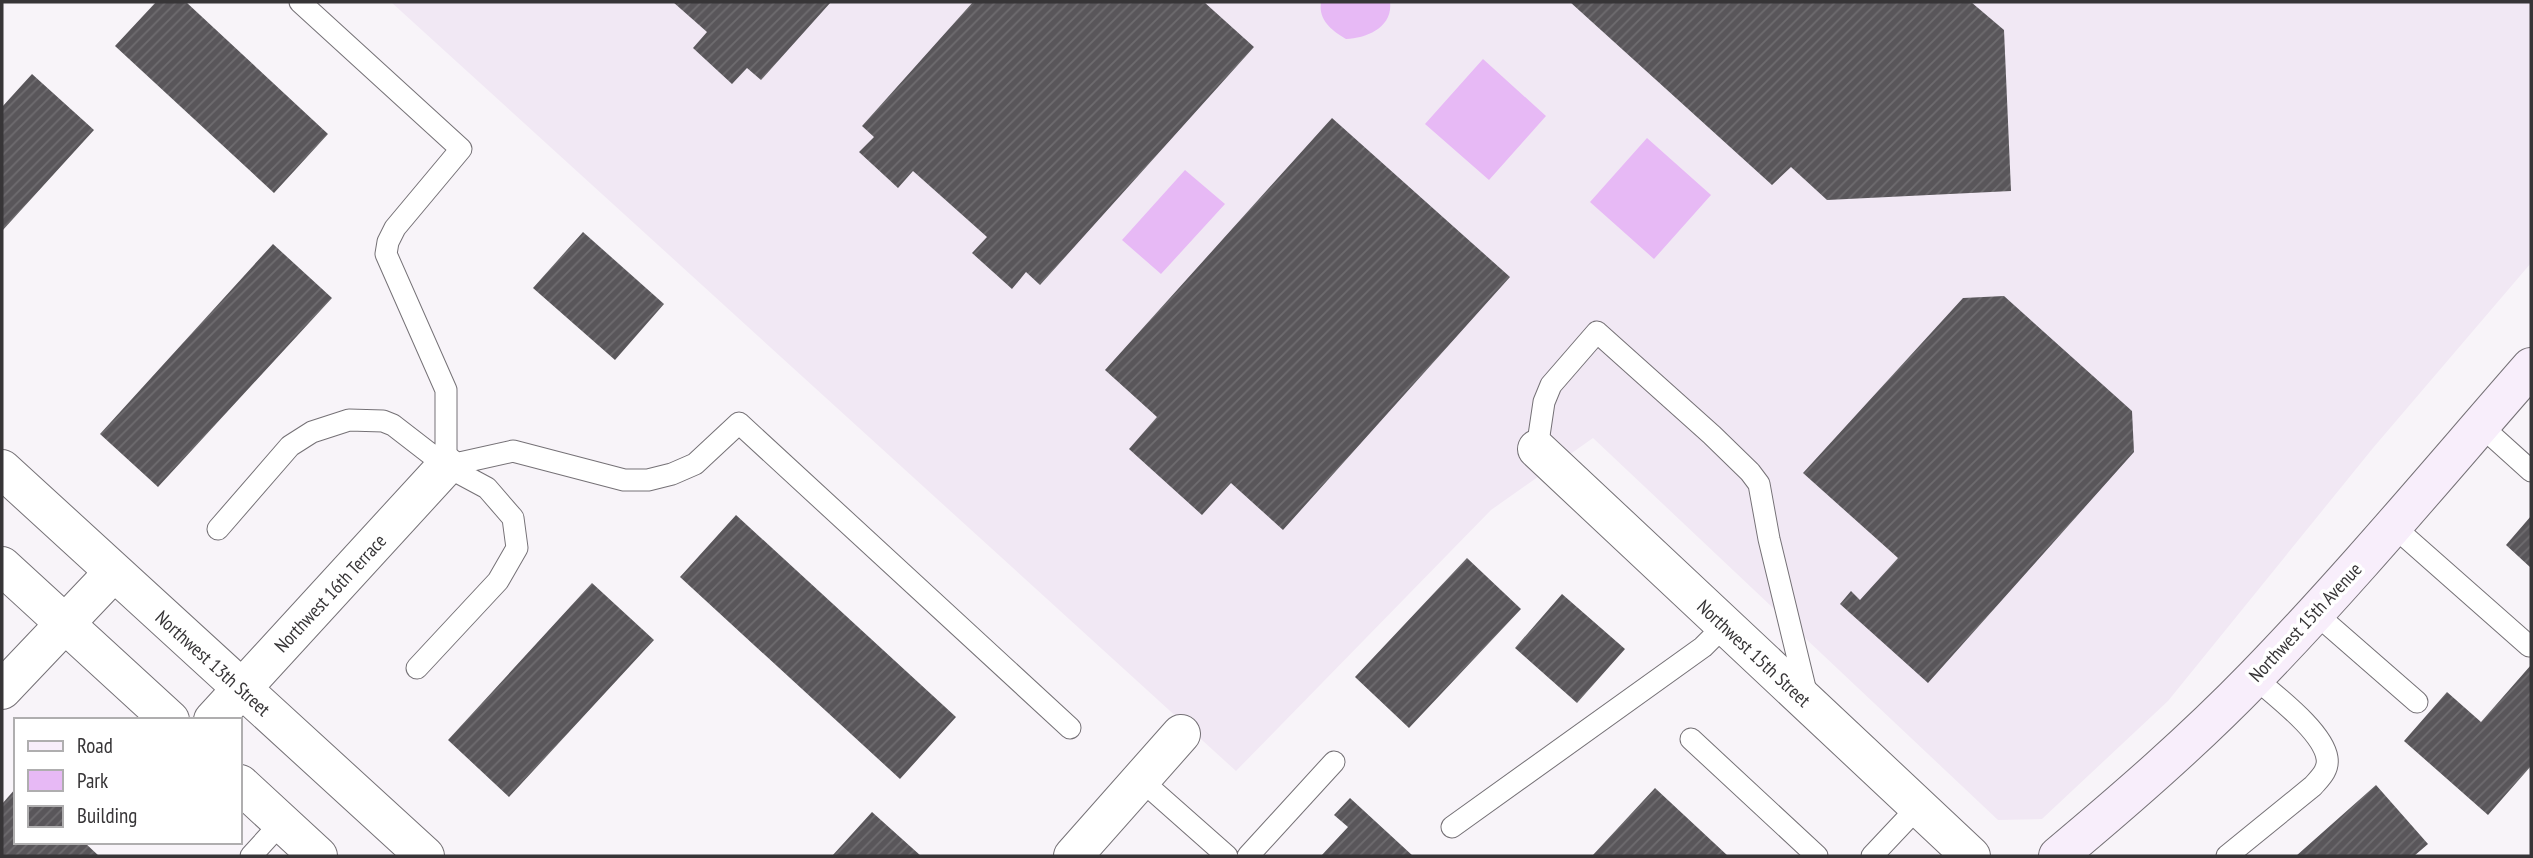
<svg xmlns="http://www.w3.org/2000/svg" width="2533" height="858" font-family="'PT Sans Narrow',sans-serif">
  <defs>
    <pattern id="building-hatch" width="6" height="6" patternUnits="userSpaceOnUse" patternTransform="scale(1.75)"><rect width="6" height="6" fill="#59565a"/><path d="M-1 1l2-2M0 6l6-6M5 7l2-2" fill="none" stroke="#6e6c6f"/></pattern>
  </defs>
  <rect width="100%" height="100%" fill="#f8f4f9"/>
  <!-- built -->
  <path fill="#f1e8f4" d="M391,2H2531V263L2373,448L2168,701L2042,819L1998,820L1593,438L1491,510L1236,771Z"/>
  <!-- green -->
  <path fill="#e7b9f5" d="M1321,2H1390C1393,27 1367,38 1346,39C1332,31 1318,20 1321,2Z
    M1483,59L1546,116L1489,180L1425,124Z
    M1647,138L1711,195L1654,259L1590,202Z
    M1185,170L1225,204L1161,274L1122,240Z"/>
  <!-- building -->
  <path fill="url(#building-hatch)" d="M156,2H186L328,134L274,193L115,46Z
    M673,2H831L761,80L747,68L732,84L693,48L707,32Z
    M973,2H1204L1254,47L1040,285L1026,272L1012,289L972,253L987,237L913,171L898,188L859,152L874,137L862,126Z
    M1570,2H1971L2004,30L2011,191L1827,200L1791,167L1772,185Z
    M32,74L94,130L2,231V107Z
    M1332,118L1510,277L1283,530L1231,483L1202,515L1129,449L1157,417L1105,370Z
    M583,232L664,304L615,360L533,288Z
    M273,244L332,298L158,487L100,434Z
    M2004,296L2132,411L2134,452L1928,683L1840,604L1851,591L1860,600L1898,558L1803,473L1963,298Z
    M736,515L956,717L900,779L680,577Z
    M2531,516V568L2506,545Z
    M1467,558L1521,609L1409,728L1355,677Z
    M592,583L654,640L509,797L448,740Z
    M1562,594L1625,649L1577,703L1515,648Z
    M2531,665V766L2488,815L2404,741L2447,692L2481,722Z
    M2376,785L2428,844L2414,856H2296Z
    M16,788V842H84L99,856H2V804Z
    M1655,788L1728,856H1592Z
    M1350,798L1413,856H1321L1348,827L1334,815Z
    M872,812L921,856H832Z"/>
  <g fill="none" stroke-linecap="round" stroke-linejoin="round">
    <!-- lane casing -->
    <g stroke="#757176" stroke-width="23">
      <path id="lane" d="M300,2L461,149L395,228L388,242L386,254L446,390V466
        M2480,425L2531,471
        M1537,449L1544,402L1551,385L1597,332L1712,435L1750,472L1759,484L1769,539L1807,696
        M446,466L513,451L624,480H648L672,474L695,464L739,423L1070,728
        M2392,525L2529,646
        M218,529L290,446L312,432L349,420L383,421L393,425L446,466L487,488L513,518L517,548L498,581L417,668
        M2315,613L2417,702
        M1691,739L1817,856
        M1141,780L1227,856
        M1452,827L1703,647L1725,625
        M251,856L281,823
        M1248,856L1334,762
        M1872,856L1919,806
        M2227,856L2313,786C2320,778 2329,770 2327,758C2323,731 2274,695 2254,677"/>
    </g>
    <!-- street casing -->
    <g stroke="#757176" stroke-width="40">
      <path id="street" d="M1537,449L1971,856
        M2,469L425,856
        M2,566L170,720
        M2,690L114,572
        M213,720L446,466
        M240,784L318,856
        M1073,856L1181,734"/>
    </g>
    <!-- secondary casing -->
    <g stroke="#757176" stroke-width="40">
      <path id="secondary" d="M2058,856C2126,799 2193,741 2255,677C2351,578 2440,471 2531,367"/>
    </g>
    <!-- lane -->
    <use href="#lane" stroke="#fff" stroke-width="21"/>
    <!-- street -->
    <use href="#street" stroke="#fff" stroke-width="38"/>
    <!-- secondary -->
    <use href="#secondary" stroke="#f8eefb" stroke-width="38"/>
  </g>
  <g text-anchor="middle" stroke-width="7" stroke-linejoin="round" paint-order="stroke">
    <!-- street labels -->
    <g font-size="19" fill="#373537" stroke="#fff">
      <text transform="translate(330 593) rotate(-47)" y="7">Northwest 16th Terrace</text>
      <text transform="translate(2305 622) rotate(-47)" y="7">Northwest 15th Avenue</text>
      <text transform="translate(1754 653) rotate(43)" y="7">Northwest 15th Street</text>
      <text transform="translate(213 663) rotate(42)" y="7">Northwest 13th Street</text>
    </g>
  </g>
  <!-- border -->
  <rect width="2533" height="858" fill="none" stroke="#373537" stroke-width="7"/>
  <!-- legend -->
  <rect x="14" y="718" width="228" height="126" fill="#ffffff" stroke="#afaeaf" stroke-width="2"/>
  <rect x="28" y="741" width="35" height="10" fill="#f8eefb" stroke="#afaeaf" stroke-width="2"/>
  <text x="77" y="753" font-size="21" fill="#373537">Road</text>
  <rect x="28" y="770" width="35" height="21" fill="#e7b9f5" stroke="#afaeaf" stroke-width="2"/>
  <text x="77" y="788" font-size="21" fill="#373537">Park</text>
  <rect x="28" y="806" width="35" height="21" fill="url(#building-hatch)" stroke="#afaeaf" stroke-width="2"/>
  <text x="77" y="823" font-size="21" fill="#373537">Building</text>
</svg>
